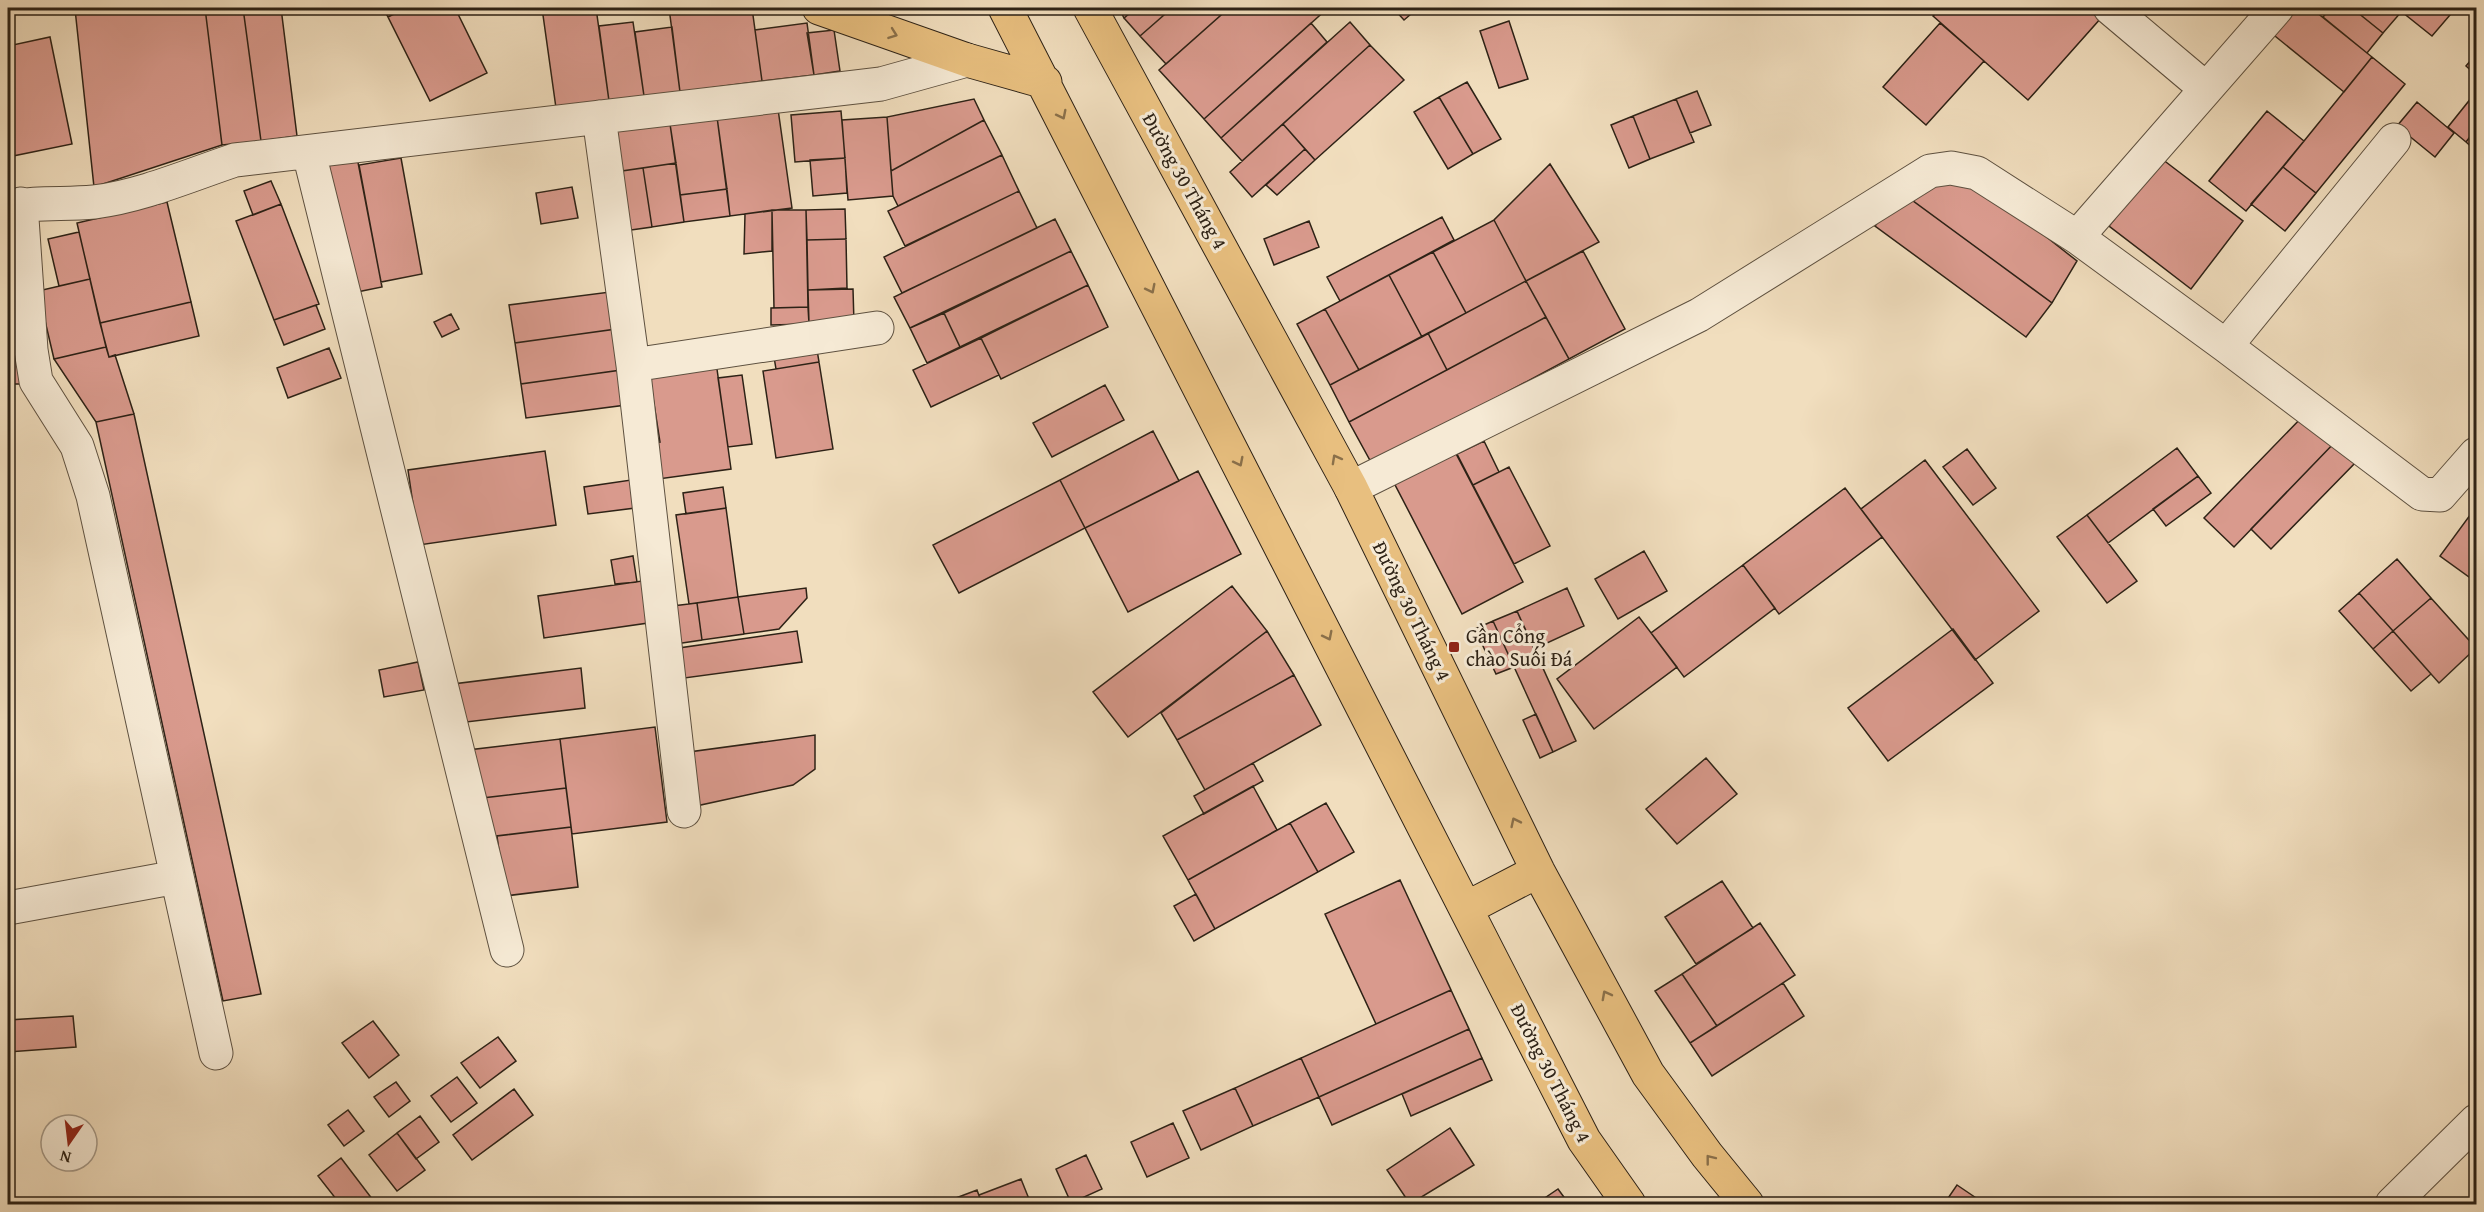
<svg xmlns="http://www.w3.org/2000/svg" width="2484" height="1212" font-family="'Gentium Book Plus',serif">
  <rect width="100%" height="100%" fill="#f1debe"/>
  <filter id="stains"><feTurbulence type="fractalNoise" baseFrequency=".00333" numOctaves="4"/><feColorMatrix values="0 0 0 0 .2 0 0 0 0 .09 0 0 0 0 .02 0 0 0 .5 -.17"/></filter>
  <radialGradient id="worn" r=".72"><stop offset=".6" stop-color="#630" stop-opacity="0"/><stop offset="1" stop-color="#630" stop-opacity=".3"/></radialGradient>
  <!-- building -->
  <path fill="#d99a8d" stroke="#2d2216" stroke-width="1.5" d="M84,8H205L222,145L94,187L75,9Z
    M205,8H243L261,141L222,145Z
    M243,8H281L297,136L261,141Z
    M383,8H406L388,17Z
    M406,8H455L487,73L430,101L388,17Z
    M542,8H596L609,101L556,108Z
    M669,8H752L762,81L680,92Z
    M1119,8H1136L1124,18Z
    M1136,8H1172L1140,36L1124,18Z
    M1172,8H1229L1166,64L1140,36Z
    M1229,8H1328L1204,119L1159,70Z
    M1393,8H1418L1404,20Z
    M1941,8H2089L2101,18L2028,100L1933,16Z
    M2290,8H2311L2372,57L2344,92L2270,32Z
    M2331,8H2352L2383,33L2367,53L2323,17Z
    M2352,8H2397L2402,11L2383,33Z
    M2397,8H2456L2432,36Z
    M1509,21L1528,79L1499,88L1480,31Z
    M633,22L644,96L609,101L599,26Z
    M1350,22L1370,45L1242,161L1221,138Z
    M807,23L814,75L762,81L755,30Z
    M1311,23L1327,42L1221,138L1204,119Z
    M1940,23L1984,61L1926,125L1883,87Z
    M672,27L680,92L644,96L635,32Z
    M834,30L840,71L814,75L807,33Z
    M50,37L72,144L8,157V46Z
    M1370,45L1404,80L1315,160L1283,124Z
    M2476,54V75L2466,66Z
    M2372,57L2405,84L2316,193L2283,167Z
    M1467,82L1501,139L1473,154L1439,97Z
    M1697,91L1711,125L1690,133L1676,99Z
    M2476,92V129L2466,142L2448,127Z
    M1439,97L1473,154L1448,169L1414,112Z
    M974,99L984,120L891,171L887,117Z
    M1676,99L1694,142L1650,159L1633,116Z
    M2417,102L2454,133L2435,157L2397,126Z
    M778,109L792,208L730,216L717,117Z
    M841,111L845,158L795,162L791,115Z
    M2267,111L2304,141L2246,211L2209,181Z
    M1633,116L1650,159L1629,168L1611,125Z
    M717,117L727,189L680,195L670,124Z
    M887,117L893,196L848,200L842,120Z
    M984,120L1002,155L898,206L893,196L891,171Z
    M670,124L676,163L608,173L603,133Z
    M1283,124L1305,149L1252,197L1230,172Z
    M2476,129V151L2466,142Z
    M1305,149L1315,160L1277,195L1266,185Z
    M356,152L382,287L347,294L321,159Z
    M1002,155L1019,191L905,246L888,211Z
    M401,158L422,274L381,282L359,165Z
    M845,158L847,193L813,196L810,160Z
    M2162,159L2243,221L2191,289L2109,226Z
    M676,163L684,222L652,227L643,168Z
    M1550,164L1599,242L1526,281L1494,220Z
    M2283,167L2316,193L2285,231L2251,204Z
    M643,168L652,227L617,232L608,173Z
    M1969,176L2077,261L2052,303L1901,192Z
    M271,181L281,204L253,215L244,191Z
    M572,187L578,218L541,224L536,193Z
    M727,189L730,216L684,222L680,195Z
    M1019,191L1037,228L902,293L884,257Z
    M1901,192L2052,303L2026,337L1875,226Z
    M167,202L191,302L100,323L77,223Z
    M281,204L319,304L274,320L236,221Z
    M845,209L846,239L807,240L806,210Z
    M772,210V251L744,254L745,214Z
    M772,210H806L808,307L774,308Z
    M1442,217L1454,240L1340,301L1327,277Z
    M1055,219L1071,251L910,328L894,297Z
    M1494,220L1526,281L1466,313L1433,252Z
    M1309,221L1319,247L1274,265L1264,239Z
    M79,232L90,279L59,286L48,239Z
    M846,239L847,288L808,290L807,240Z
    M8,240L21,384H8Z
    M1071,251L1088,285L960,347L944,313Z
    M1583,251L1625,329L1569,359L1526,281Z
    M1433,252L1466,313L1422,337L1389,275Z
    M1389,275L1422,337L1359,370L1325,309Z
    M90,279L106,347L54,359L38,291Z
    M1526,281L1546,317L1447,370L1428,333Z
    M1088,285L1108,327L1001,379L981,338Z
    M853,289L854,323L809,324L808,290Z
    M610,292L616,329L515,343L509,305Z
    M191,302L199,336L109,357L100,323Z
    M316,305L325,329L284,345L274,320Z
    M808,307L809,324L771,325V308Z
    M1325,309L1359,370L1330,385L1297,324Z
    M944,313L960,347L927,363L910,328Z
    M451,314L459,329L442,337L434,322Z
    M1546,317L1569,359L1372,464L1349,422Z
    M616,329L621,370L521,384L515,343Z
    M1428,333L1447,370L1349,422L1330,385Z
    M981,338L999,375L931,407L913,370Z
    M816,344L819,362L776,369L773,351Z
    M106,347L109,357L115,355L134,414L96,422L54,359Z
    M329,348L341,378L288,398L277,368Z
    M716,362L731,469L651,480L645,444L660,442L649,372Z
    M819,362L833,449L776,458L763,371Z
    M621,370L626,405L526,418L521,384Z
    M742,375L752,444L728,447L718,378Z
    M1105,385L1124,420L1052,457L1033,423Z
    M2306,413L2336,441L2234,547L2204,518Z
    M134,414L261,994L223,1001L96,422Z
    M1153,431L1179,481L1085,528L1060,480Z
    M1484,441L1499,472L1473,485L1457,454Z
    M2336,441L2357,461L2271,549L2251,529Z
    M1453,448L1523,582L1462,614L1392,479Z
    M2177,448L2198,476L2108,543L2087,515Z
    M1967,449L1996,488L1973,505L1943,467Z
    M545,451L556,525L419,545L408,470Z
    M1925,460L2039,611L1975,660L1861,509Z
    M1509,467L1550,546L1514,564L1473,485Z
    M1198,471L1241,554L1128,612L1085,528Z
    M2198,476L2211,493L2166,526L2153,509Z
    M631,480L635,508L588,514L584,487Z
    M1060,480L1085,528L959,593L933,545Z
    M723,487L726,508L686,514L683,493Z
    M1845,488L1882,537L1779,614L1743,565Z
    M2476,507V582L2440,556Z
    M726,508L738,597L689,604L676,515Z
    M2087,515L2137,581L2107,603L2057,537Z
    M1644,551L1667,591L1618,619L1595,579Z
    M633,556L637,582L615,584L611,560Z
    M2397,559L2431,598L2393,631L2359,593Z
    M1743,565L1775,608L1684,677L1651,633Z
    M649,580L655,622L544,638L538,596Z
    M1232,586L1267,631L1128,737L1093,692Z
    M806,588L807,598L779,629L744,634L738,597Z
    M1567,588L1584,626L1534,649L1517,611Z
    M2359,593L2393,631L2373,649L2339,611Z
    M738,597L744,634L702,640L697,603Z
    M2431,598L2476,648L2439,683L2393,631Z
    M697,603L702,640L669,645L664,607Z
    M1517,611L1576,741L1553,752L1493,621Z
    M1639,617L1677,667L1594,729L1557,679Z
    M1493,621L1514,667L1496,674L1475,629Z
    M1953,629L1993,683L1888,761L1848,708Z
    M797,631L802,662L677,679L672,649Z
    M1267,631L1294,675L1177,740L1161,713Z
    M2393,631L2431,674L2411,691L2373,649Z
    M418,662L424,690L384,697L379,670Z
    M581,668L585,708L458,723L453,684Z
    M1294,675L1321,725L1205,790L1177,740Z
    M1536,714L1553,752L1540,758L1523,720Z
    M655,727L667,822L572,834L560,739Z
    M815,735V769L793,785L696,806L689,752Z
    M560,739L566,788L474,799L468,750Z
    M1706,758L1737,794L1677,844L1646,809Z
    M1253,763L1263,781L1204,814L1194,796Z
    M1253,786L1277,830L1188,880L1163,836Z
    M566,788L571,827L479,838L474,799Z
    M1326,803L1354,852L1318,872L1290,823Z
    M1290,823L1318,872L1215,929L1188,880Z
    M571,827L578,887L505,896L497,836Z
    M1400,880L1451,990L1376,1024L1325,914Z
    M1722,881L1753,928L1696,964L1665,917Z
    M1196,894L1215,929L1194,941L1174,906Z
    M1760,923L1795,975L1717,1026L1682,974Z
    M1682,974L1717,1026L1690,1043L1655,991Z
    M1783,983L1804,1016L1712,1076L1690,1043Z
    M1451,990L1469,1029L1319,1097L1301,1058Z
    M73,1016L76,1047L8,1052V1020Z
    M373,1021L399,1055L369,1078L342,1043Z
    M1469,1029L1482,1058L1332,1125L1319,1097Z
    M498,1037L516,1061L480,1088L461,1063Z
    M1301,1058L1319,1097L1253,1126L1235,1088Z
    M1482,1058L1492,1080L1411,1116L1402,1094Z
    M457,1077L477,1103L451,1122L431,1096Z
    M396,1082L410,1101L389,1117L374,1097Z
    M1235,1088L1253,1126L1201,1150L1183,1111Z
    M514,1089L533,1115L472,1160L453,1135Z
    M348,1110L364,1131L344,1146L328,1125Z
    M420,1116L439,1142L416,1159L397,1133Z
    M1173,1123L1189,1158L1147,1177L1131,1142Z
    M1450,1128L1474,1165L1410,1204L1387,1170Z
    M397,1133L425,1170L397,1191L369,1155Z
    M1086,1155L1102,1189L1071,1203L1056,1169Z
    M341,1158L376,1204H340L318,1176Z
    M1021,1179L1031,1204H982L979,1195Z
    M1957,1185L1985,1204H1944Z
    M1558,1189L1569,1204H1536Z
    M977,1190L982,1204H940Z"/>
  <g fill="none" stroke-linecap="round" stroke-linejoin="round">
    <!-- minor casing -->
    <g stroke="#5e5140" stroke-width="35">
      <path id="minor" d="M2110,8L2205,88
        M599,117L633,365L684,811
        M309,153L507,950
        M21,204L31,350L36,381L77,446L93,496L216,1053
        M8,208C36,201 65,205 94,202C142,196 190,175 235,160L881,84L967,60
        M2077,237L2277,8
        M2226,346L2394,140
        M633,365L877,328
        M1351,488L1699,315L1930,171L1951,168L1977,173L2077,237L2226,346L2422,494L2440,495L2476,454
        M8,908L177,877
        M2392,1204L2476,1121"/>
    </g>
    <!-- major casing -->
    <g stroke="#2d2216" stroke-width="35">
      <path id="major" d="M819,8L967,60L1045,82
        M1005,8L1584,1140L1629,1204
        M1090,8L1351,488L1538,871L1648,1074L1707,1155L1747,1204
        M1467,908L1538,871"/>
    </g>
    <!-- minor -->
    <use href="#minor" stroke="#f6ead5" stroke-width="33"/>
    <!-- major -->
    <use href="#major" stroke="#e8bf7f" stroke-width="33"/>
  </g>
  <!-- one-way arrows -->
  <defs><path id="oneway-chevron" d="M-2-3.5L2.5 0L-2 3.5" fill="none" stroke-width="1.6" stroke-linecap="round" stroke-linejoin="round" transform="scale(1.5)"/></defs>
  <g stroke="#8a704a">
    <use href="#oneway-chevron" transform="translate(893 34) rotate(20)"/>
    <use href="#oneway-chevron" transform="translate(1062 115) rotate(63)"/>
    <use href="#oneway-chevron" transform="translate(1151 289) rotate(63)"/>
    <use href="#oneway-chevron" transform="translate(1336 459) rotate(-119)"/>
    <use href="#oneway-chevron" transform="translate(1239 462) rotate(63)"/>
    <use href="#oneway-chevron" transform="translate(1328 636) rotate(63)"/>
    <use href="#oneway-chevron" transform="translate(1515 822) rotate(-116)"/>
    <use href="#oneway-chevron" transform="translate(1606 995) rotate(-118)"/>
    <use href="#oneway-chevron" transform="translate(1710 1159) rotate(-128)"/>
  </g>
  <!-- markers -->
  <rect fill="#8f2418" stroke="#f6ead5" stroke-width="2" x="1448" y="641" width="12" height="12" rx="3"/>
  <g text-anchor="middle" stroke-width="6" stroke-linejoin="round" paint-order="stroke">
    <!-- street labels -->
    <g font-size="20" fill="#2d2216" stroke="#f6ead5">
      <text transform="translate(1185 181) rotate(61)" y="7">Đường 30 Tháng 4</text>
      <text transform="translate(1412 611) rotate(64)" y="7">Đường 30 Tháng 4</text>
      <text transform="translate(1551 1073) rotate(63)" y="7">Đường 30 Tháng 4</text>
    </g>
    <!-- poi labels -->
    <g font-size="20" fill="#2d2216" stroke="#f6ead5" text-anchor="start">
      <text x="1466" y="643">Gần Cổng<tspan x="1466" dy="23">chào Suối Đá</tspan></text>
    </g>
  </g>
  <!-- margin -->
  <rect width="2484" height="1212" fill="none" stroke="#f1debe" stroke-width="30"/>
  <rect x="9" y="9" width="2466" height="1194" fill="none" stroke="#2d2216" stroke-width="3"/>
  <rect x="15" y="15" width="2454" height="1182" fill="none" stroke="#2d2216" stroke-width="1.5"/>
  <!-- north arrow -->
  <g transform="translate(69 1143) rotate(194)"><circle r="28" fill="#f6ead5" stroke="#a69a89" stroke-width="1.5"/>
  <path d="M0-4.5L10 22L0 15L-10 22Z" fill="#8f2418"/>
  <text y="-9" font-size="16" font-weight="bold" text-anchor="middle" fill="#2d2216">N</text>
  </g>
  <rect width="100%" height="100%" filter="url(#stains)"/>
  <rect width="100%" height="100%" fill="url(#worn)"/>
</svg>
